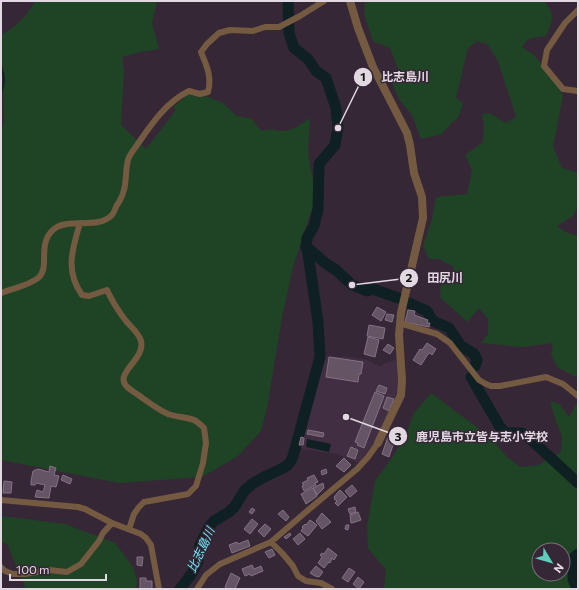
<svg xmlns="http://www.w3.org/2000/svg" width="579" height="590" font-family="Commissioner,'Noto Sans JP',sans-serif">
  <rect width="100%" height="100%" fill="#362736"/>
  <!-- built -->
  <path fill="#412e42" d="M322,356L349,357L367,360L382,367L383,364L395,360L397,362L398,390L375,443L359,463L337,454L303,449L297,445Z"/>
  <!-- green -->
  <path fill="#1f4425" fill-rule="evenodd" d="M35,1H157L152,23L159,49L136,53L122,57L124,71L121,125L146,149L176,110L173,107L189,93L208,97L223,103L237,116L252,119L261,131C274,127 272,131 283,131C293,131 302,123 310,118C310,131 307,145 309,159C311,176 320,197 310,214L293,267L282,317L267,408L261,431L238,456L202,477L119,483L1,460V131L4,124L3,66L1,64V35C13,30 30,13 35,1Z
    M365,1H544C556,14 552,21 546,36L528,39L522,47L534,55L546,70L559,88L563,96L553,147L562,168L578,173V206L573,216L557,226L565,232L578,236V378L557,367L551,354L553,343L522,347L481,343L488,334V319L479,308L467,322L440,297L441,283L449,285L454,267L439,259H429L423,246L432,219L436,197L467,194L472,170L465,155L483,142L484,126L482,114L489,113L506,123L516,117L498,61L488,45L477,41L468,48L456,98L463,103L458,118L451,123L442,134L421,139L412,115L399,99L389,76L399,71L390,48L373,41L364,14Z
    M431,393L483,432L492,439L506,456L520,467L538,465L561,452L562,436L556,422L550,401L559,404L569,417L575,406L578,404V589H384L386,570L368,548L367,526L375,481L394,455L407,432L414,413ZM539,550H563V574H539Z
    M1,516L65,524L115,543L133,567L137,580L136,589H26L7,544L1,542Z"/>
  <!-- water -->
  <path fill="#0f2022" d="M307,439L331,444L329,452L306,447Z"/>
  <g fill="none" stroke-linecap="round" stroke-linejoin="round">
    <!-- stream -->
    <path stroke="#0f2022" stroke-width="2" d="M1,67C5,76 5,84 1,92"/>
    <!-- river -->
    <path stroke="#0f2022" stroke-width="11" d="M307,247L325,263L336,270L352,285L367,291L373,289L398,298
      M409,303L427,311L433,321L449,328L461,346L474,354L477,360L475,366
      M471,377L500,427L504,431
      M510,433H522L528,437L578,483
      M180,589L192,573L198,561L200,545L209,527L214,521L229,512L235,506L245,490L252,484L264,477L283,468L288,465L292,459L295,449L320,357L318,322L307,247L306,248L307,238L314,226L318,209L319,164L335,145L338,128L336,108L326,78L316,71L308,59L294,48L289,33L288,1
      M577,589L573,579L574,558L578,554"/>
  </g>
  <!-- building -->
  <path fill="#645464" stroke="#837283" d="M377,307L386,312L381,321L372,315Z
    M408,310L415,311L414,315L428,320L427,323H430L429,327L405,322Z
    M387,314L394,315L392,322L385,320Z
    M369,325L385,328L383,339L367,336Z
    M368,337L379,340L375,357L364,354Z
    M427,343L436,349L432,355L430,353L428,354L421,365L413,360L420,349L422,350Z
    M388,344L394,348L390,354L383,350Z
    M329,357L363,362L361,374H359L358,382L326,377Z
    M379,385L387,388L385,394L376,391Z
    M375,392L384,396L364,448L357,445L358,443L355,442Z
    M387,397L394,399L389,411L383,408Z
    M308,430L324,433L323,437L307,434Z
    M301,437L304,438L303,445H299Z
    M388,437L395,439L389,457L382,454Z
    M351,447L358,450L355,459L347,456Z
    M344,458L351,465L344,472L336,466Z
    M50,466L56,468L54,475L59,476L56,487L51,486L49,498L35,497L37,490L43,492L45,485L36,483L35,485H31V481L33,471L38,469L49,472Z
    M326,469L327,473L322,475L321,471Z
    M63,475L72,479L70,484L61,480Z
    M314,475L318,482L315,483L316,485L304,491L302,486L304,485L302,483L308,480L307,478Z
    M4,481L12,482L11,493H3Z
    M323,483L324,488L317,495L313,488Z
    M352,485L357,491L350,497L345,491Z
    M313,488L317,496L306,504L301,494Z
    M340,490L347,497L338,506L335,503L337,501L334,499L335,498L334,497Z
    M355,507L356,512L350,514L348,509Z
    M252,508L255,510L252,514L249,512Z
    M283,510L289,517L286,521L278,514Z
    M358,512L361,520L352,523H351L350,515Z
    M322,513L331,522L322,529L316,521Z
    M252,519L258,524L250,534L244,529Z
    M310,520L317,525L308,536L301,531L303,528L302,527L305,524L306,525Z
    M265,524L271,529L264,537L258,531Z
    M346,525H349L348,530L345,529Z
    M290,533L291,535L286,539L284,537Z
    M300,533L305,539L298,545L293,539Z
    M248,540L250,546L232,553L229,545L237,542L238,544Z
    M328,548L337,555L334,560L332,558L330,563L329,562L324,568L318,563L322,557L320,555L322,553L324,554Z
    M272,549L275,555L269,558L265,552Z
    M137,557H143L142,566L137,565Z
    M252,565L254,569L261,566L263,571L251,576L250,574L245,576L242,569Z
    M316,566L323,572L319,577L315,576L310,573Z
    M349,568L355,572L348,582L342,578Z
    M231,573L240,578L235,589H228L225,587Z
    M358,577L364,582L359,589L353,584Z
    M140,578H146V581H152V589H140Z"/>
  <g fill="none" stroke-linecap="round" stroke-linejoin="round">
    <!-- minor -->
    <path stroke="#755a42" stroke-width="6" d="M578,10L565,23L547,50L544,66L563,89L578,91
      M80,223C72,250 65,271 82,295L89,296L107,290C112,301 119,312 126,321C131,327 139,333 141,341C146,361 108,375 131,390C142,397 156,409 168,414C176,417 186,417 194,420C198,422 201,425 204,428L206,443L203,463L196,486L188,494L144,502L139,507L134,514L129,529
      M1,293C13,288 28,286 38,278C51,268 36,244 54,229C69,217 98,230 112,215C114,213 115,209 116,207C118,203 122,198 123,193C127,183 125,171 128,160C129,155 134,150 137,145C151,125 166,102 189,91L200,94L208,92C212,78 207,66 201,52L207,44L219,33L230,30L253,31L265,27H279L300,16L324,1
      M399,323L437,334L450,343L479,380L486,384L491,386H500L546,377L563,384L578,396
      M1,500L78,507L85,509L112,523L141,534L146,538L151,545L159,589
      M271,542L282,553L293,566L298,576L306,581L321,583L332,589
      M1,567L5,571L13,574H25L49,570L67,572L81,564L99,541L103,533L112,523
      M197,589L206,575L220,564L271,542L307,511L357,469L368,457L378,443"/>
    <!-- tertiary -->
    <path stroke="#755a42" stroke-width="8" d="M350,1L358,28L373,67L407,133L410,145L414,173L422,197L423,218L401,313L399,335L402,381L401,395L378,443"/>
  </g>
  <g text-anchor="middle" stroke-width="3" stroke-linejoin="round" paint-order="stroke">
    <!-- water labels -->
    <g font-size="12" font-style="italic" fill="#6eedff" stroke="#362736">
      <text transform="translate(201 550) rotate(-65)" y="4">比志島川</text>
    </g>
  </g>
  <!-- callouts -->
  <path fill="none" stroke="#e1d8e1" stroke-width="1.5" d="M338 128L363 77M352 285L409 278M346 417L398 436"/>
  <g fill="#e1d8e1" stroke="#362736" stroke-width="1.5">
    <circle cx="338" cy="128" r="4"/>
    <circle cx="352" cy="285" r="4"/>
    <circle cx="346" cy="417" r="4"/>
    <circle cx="363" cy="77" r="10"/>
    <circle cx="409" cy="278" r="10"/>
    <circle cx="398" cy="436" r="10"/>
  </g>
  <g font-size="12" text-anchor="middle" font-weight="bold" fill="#111">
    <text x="363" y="81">1</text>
    <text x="409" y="282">2</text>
    <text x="398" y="441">3</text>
  </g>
  <g font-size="12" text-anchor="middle" font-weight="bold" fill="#e1d8e1" stroke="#362736" stroke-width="3" stroke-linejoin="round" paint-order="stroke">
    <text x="405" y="81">比志島川</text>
    <text x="445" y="282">田尻川</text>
    <text x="482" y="441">鹿児島市立皆与志小学校</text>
  </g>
  <!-- border -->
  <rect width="579" height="590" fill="none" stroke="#e1d8e1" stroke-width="4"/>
  <!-- north arrow -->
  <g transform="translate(551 562) rotate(128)"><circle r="19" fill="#362736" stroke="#7a6e7a"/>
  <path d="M0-3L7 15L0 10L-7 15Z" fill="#5dceb9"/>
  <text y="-6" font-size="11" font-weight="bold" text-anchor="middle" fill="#e1d8e1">N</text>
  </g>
  <!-- scale -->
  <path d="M10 574v6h96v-6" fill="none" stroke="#e1d8e1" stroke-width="2"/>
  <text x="16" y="574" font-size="12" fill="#e1d8e1" stroke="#362736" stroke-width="3" paint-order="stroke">100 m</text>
</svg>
